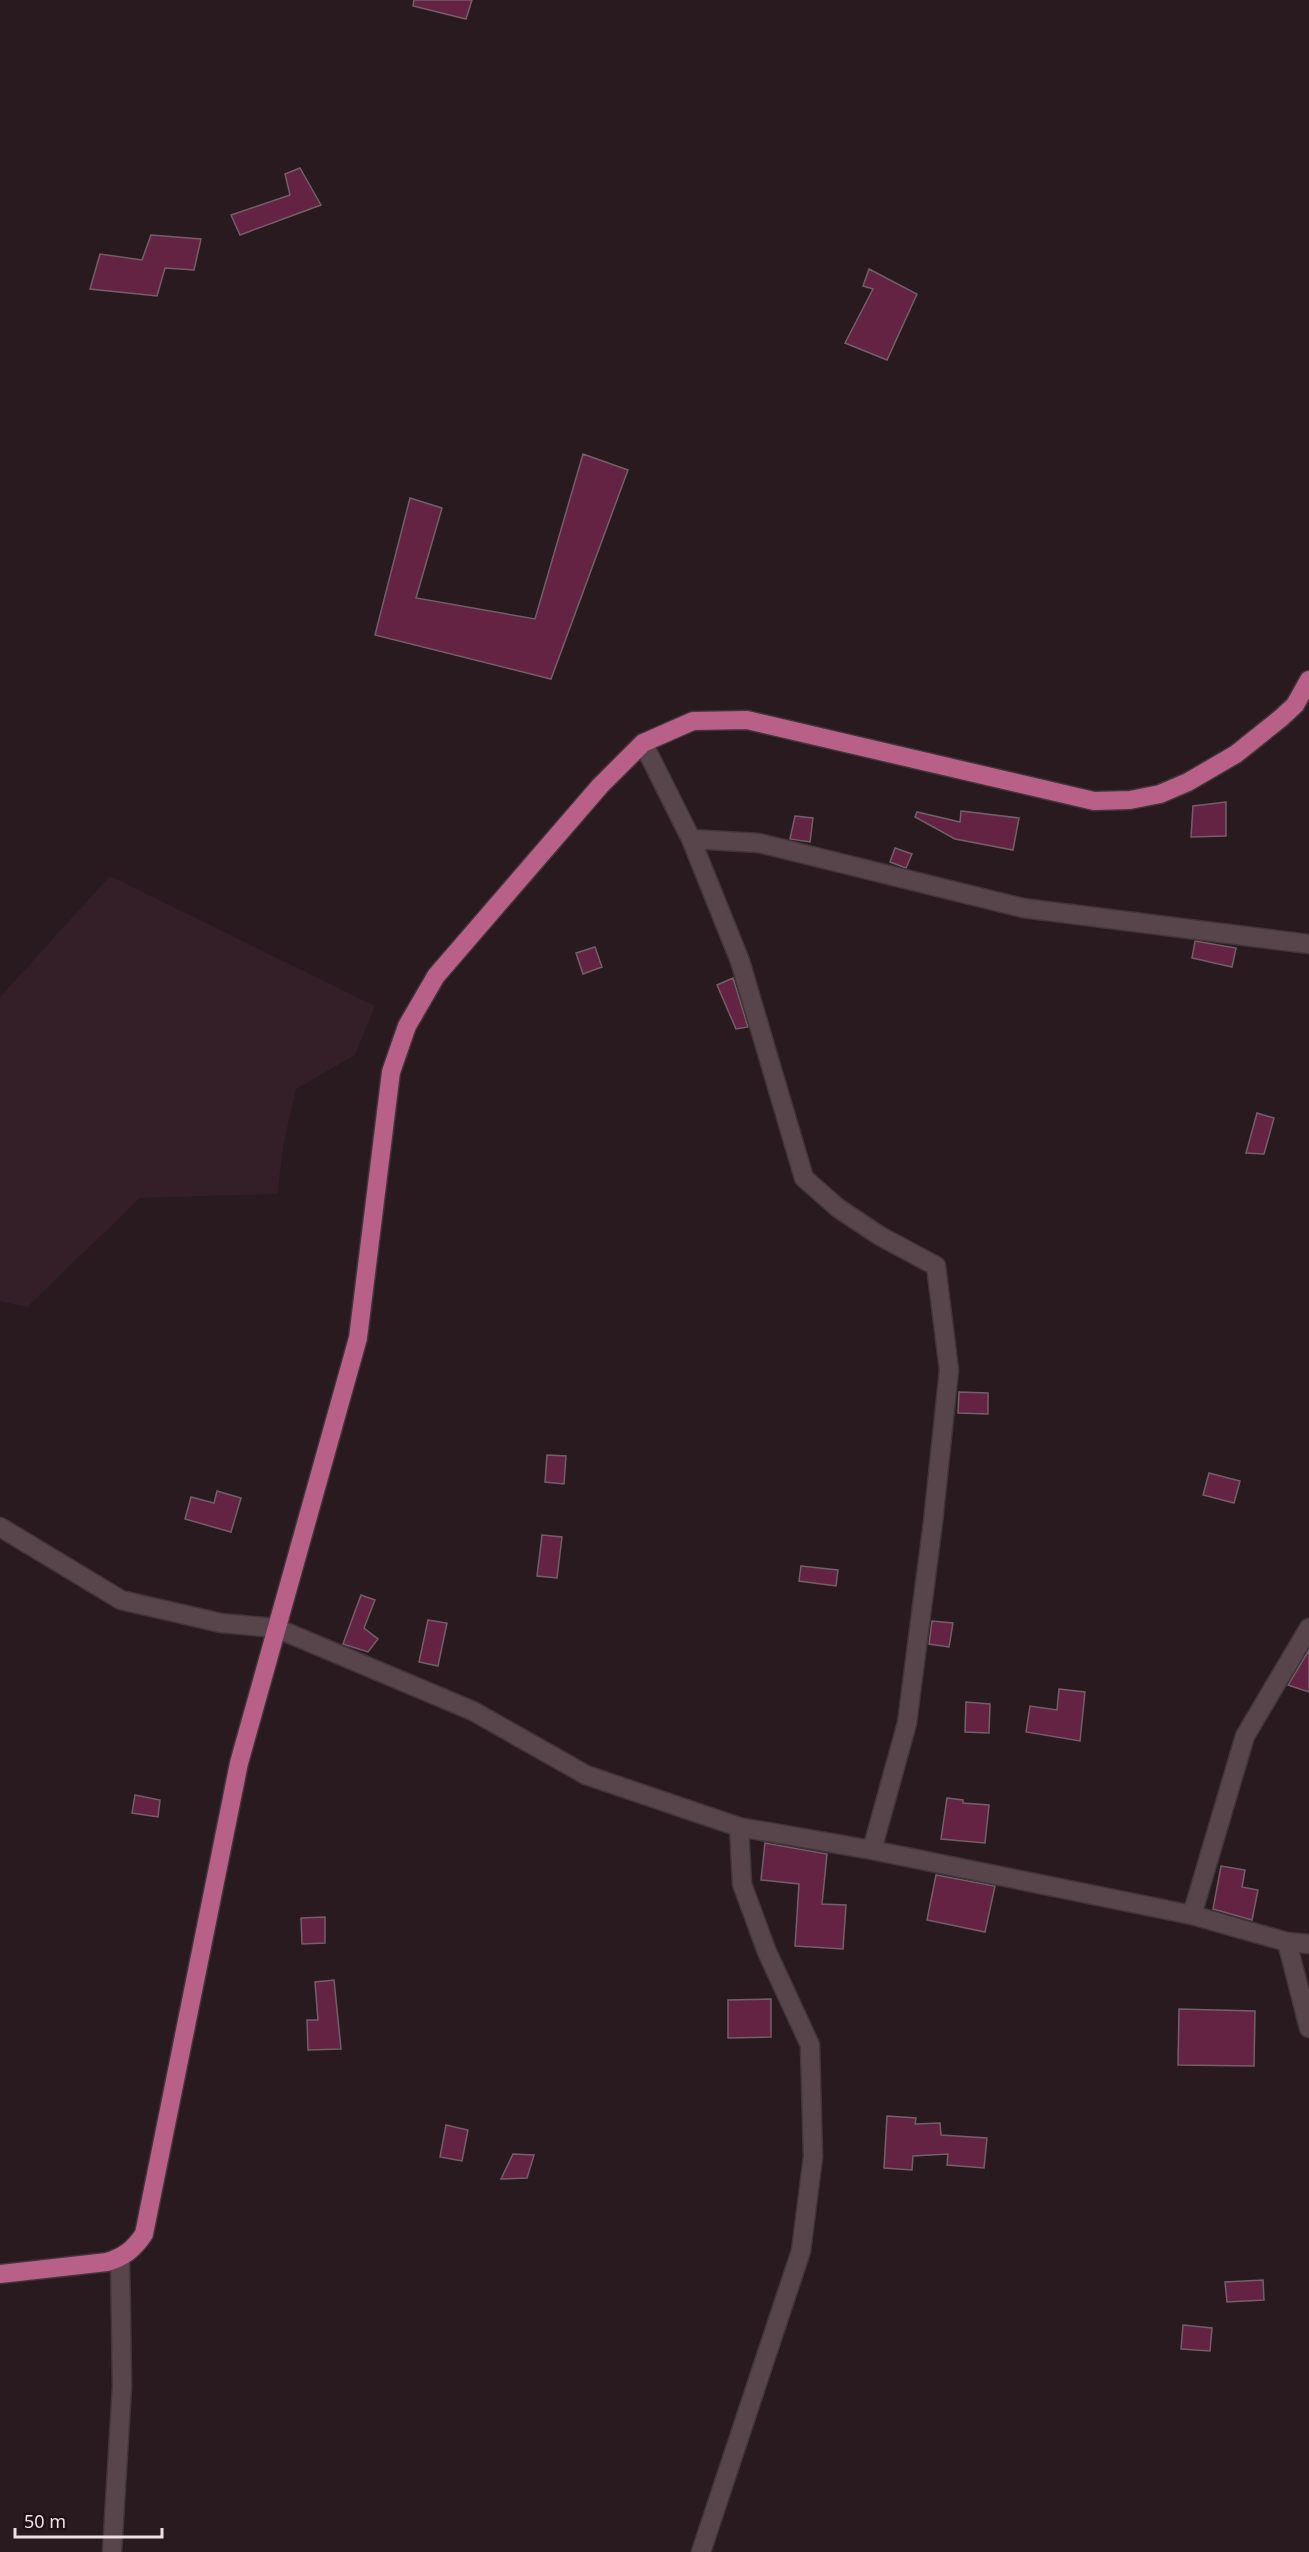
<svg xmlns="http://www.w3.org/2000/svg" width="1309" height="2552" font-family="'Noto Sans',sans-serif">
  <rect width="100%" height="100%" fill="#291a20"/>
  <!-- built -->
  <path fill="#341e28" d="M110,876L375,1006L355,1055L296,1089L284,1142L277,1194L140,1198L27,1307L0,1301V997Z"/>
  <!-- building -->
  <path fill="#642342" stroke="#735f67" stroke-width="1.5" d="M414,0H472L466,19L413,6Z
    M300,168L321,205L240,235L231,215L290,195L285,174Z
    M151,235L201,239L194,270L165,268L157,296L90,289L100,254L142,260Z
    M869,269L917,294L887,360L845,343L873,289L863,286Z
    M583,454L628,470L551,679L375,635L410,498L442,508L416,598L535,619Z
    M1226,802V836L1191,837L1193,806Z
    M961,811L1019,818L1013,850L955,839L915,817L917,812L960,822Z
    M795,816L813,818L810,842L790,839Z
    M895,848L912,854L906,868L890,862Z
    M1195,941L1236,948L1232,967L1192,958Z
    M595,947L602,967L583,974L576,953Z
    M733,978L748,1027L736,1029L717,985Z
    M1257,1113L1274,1118L1264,1154L1246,1153Z
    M959,1392L988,1393V1414L958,1413Z
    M547,1455L566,1456L564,1484L545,1482Z
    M1209,1473L1240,1481L1234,1503L1203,1495Z
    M217,1491L241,1498L231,1532L185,1519L191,1497L214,1503Z
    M542,1535L562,1537L557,1578L537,1576Z
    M801,1566L838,1570L836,1586L799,1581Z
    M361,1595L375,1600L364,1628L378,1639L368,1652L343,1644Z
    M428,1620L447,1623L438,1666L419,1662Z
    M932,1621L953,1623L949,1647L929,1644Z
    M1309,1650V1692L1288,1685Z
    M1059,1689L1085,1692L1080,1741L1026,1732L1030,1706L1057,1710Z
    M966,1702L990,1704L989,1733L965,1732Z
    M135,1795L160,1800L158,1817L132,1813Z
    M947,1798L963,1800V1803L989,1805L985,1843L941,1839Z
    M765,1843L827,1854L822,1904L846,1905L843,1949L795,1946L799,1884L761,1880Z
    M1221,1866L1245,1870L1242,1887L1258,1890L1252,1920L1213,1909Z
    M936,1875L995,1886L985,1932L927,1920Z
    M325,1917V1943L302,1944L301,1918Z
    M334,1980L341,2049L308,2050L307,2020H318L315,1982Z
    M771,1999V2037L728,2038V2000Z
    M1179,2009L1255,2011L1254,2066L1178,2065Z
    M887,2116L916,2118L915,2124L940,2123L941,2135L987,2138L984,2168L947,2165L948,2154L913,2156L912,2170L884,2168Z
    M446,2125L468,2130L462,2161L440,2157Z
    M513,2154L534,2155L527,2178L501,2179Z
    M1263,2280L1264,2300L1227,2302L1225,2282Z
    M1183,2325L1212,2328L1210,2351L1181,2349Z"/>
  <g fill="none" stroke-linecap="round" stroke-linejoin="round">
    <!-- minor casing -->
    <g stroke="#41353a" stroke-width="21">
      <path id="minor" d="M643,743L691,839L740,961L804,1178L838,1208L880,1236L936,1266L949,1370L933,1522L907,1723L872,1850
        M691,839L759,843L1023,908L1309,944
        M0,1527L121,1600L221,1623L276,1628L473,1711L586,1775L739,1827L872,1850L1192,1915L1287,1942L1309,1944
        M1192,1915L1245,1736L1309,1628
        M1287,1942L1309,2028
        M112,2552L122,2386L120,2258
        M701,2552L801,2251L813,2157L810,2045L767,1952L742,1884L739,1827"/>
    </g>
    <!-- major casing -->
    <g stroke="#41353a" stroke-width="21">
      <path id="major" d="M0,2274L107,2262C124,2257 134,2249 144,2234L239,1763L358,1338L391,1072L407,1026L436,976L600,786L643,743L693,721L747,720L1094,801L1130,800L1160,794L1188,782L1236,754L1281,718L1295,705L1309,680"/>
    </g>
    <!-- minor -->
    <use href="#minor" stroke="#58454c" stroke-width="18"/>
    <!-- major -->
    <use href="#major" stroke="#b96089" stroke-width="18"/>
  </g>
  <!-- scale -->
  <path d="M15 2528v9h147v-9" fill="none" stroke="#ece0e4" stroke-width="3"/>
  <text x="24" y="2528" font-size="18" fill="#ece0e4" stroke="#201117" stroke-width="4.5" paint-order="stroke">50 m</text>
</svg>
